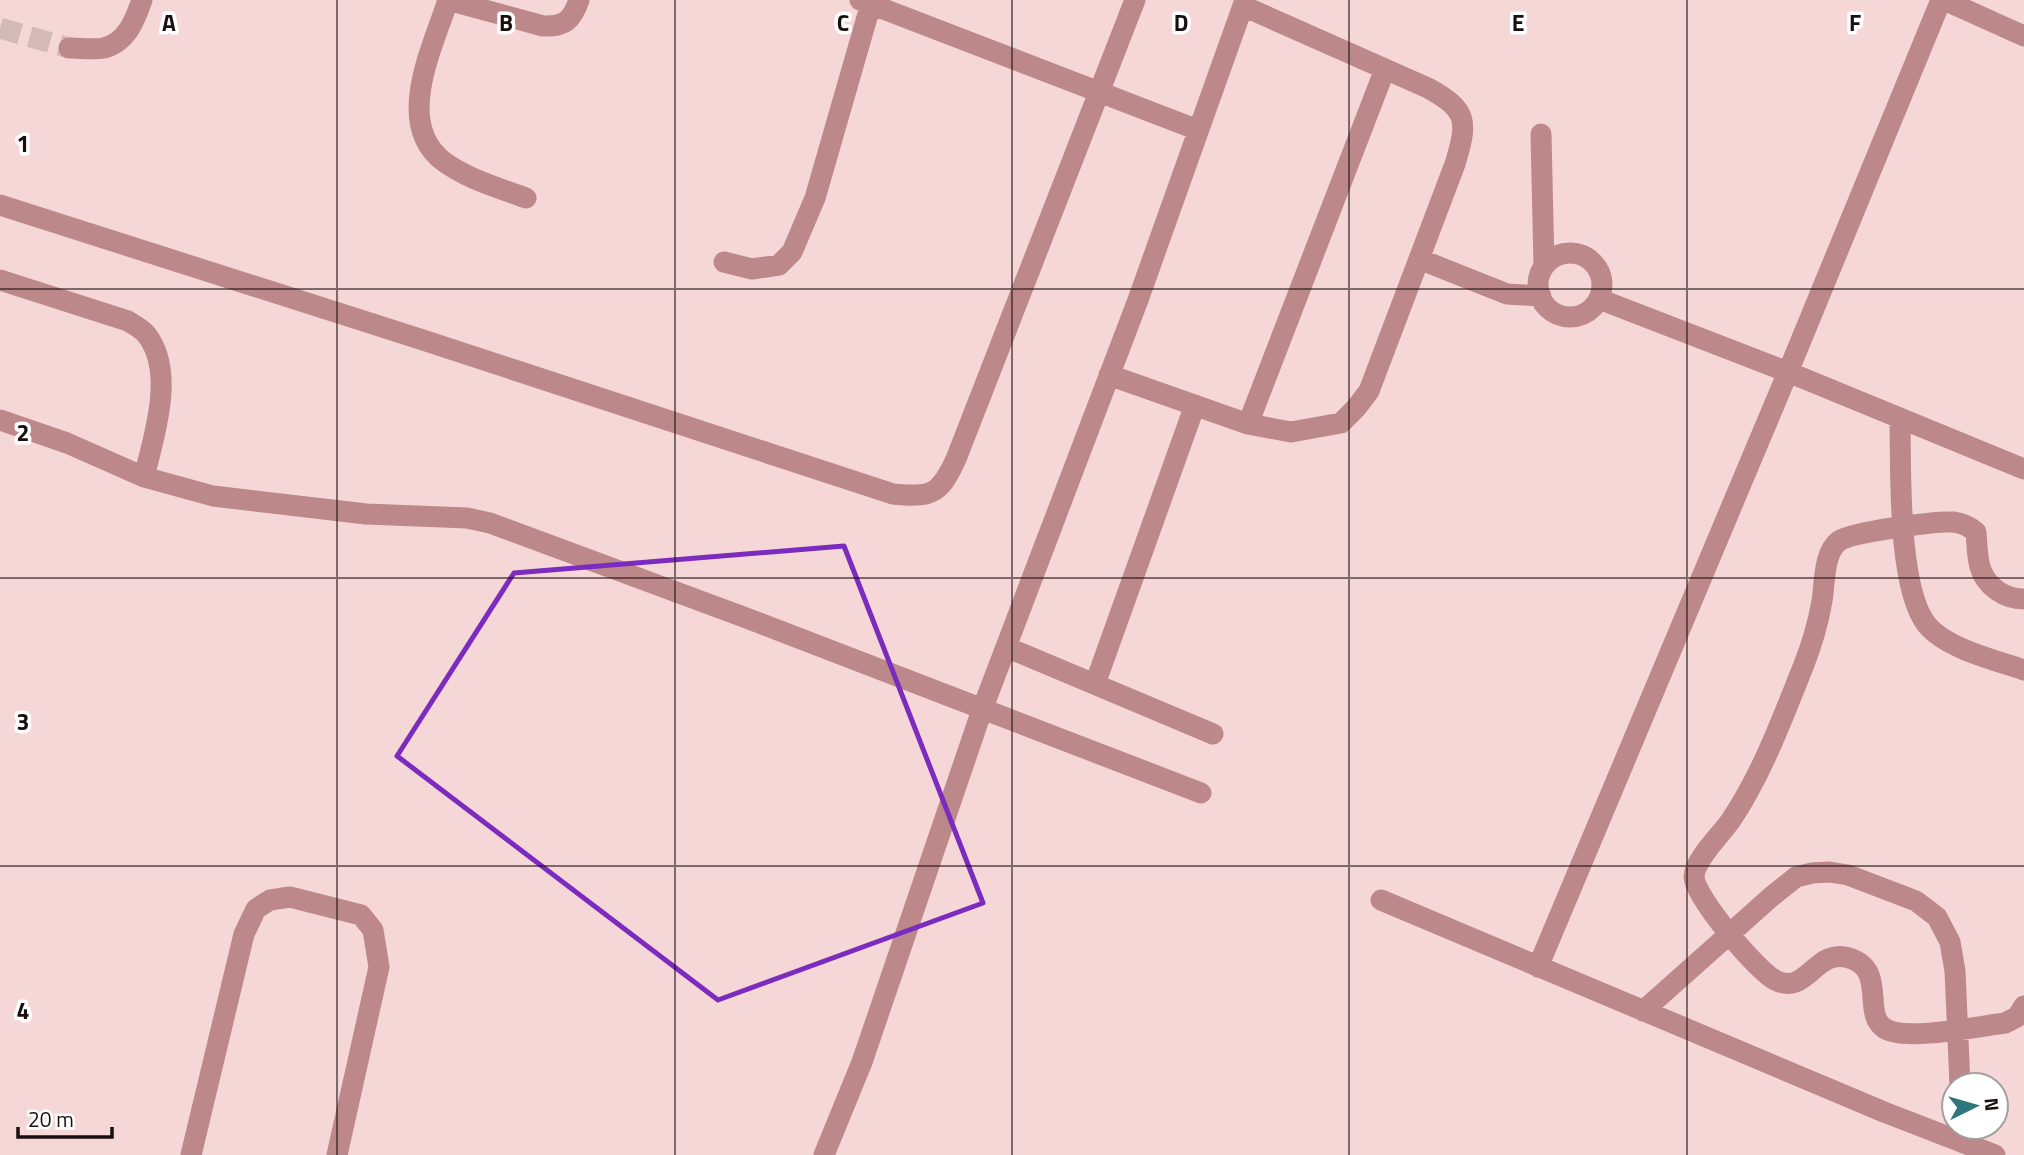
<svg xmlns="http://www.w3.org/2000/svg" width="2024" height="1155" font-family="'Titillium Web',sans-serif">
  <rect width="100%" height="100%" fill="#f5d7d7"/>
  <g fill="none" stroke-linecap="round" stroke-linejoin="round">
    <!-- minor-tunnel -->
    <path stroke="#d4b9b9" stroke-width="21" stroke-dasharray="21 10" stroke-linecap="butt" d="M0,28L69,48"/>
    <!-- minor -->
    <path stroke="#bd8889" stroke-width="21" d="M448,0C433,47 394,123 443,161C467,179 499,188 526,198
      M448,0L543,26C565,27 572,20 579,0
      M860,0L1198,130
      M1944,0L2024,36
      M69,48C80,48 93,50 104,48C127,42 135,20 142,0
      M1541,134L1544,266
      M0,205L423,340L893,494C932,498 940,494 956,459L1135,0
      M1538 285a32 32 0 1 1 64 0a32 32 0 1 1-64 0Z
      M1419,259L1507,294L1541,296
      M724,262L752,269L779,265L792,252L815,198L872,0
      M0,280L128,321C134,325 142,329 146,334C176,371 154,436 144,477
      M1599,299L1788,372L2024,469
      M1109,375L1248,424L1291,432L1341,423L1356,408L1369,391L1455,164C1468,121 1468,110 1428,88L1243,6
      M1900,418C1901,467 1897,588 1927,625C1947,649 1995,660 2024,670
      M0,420L67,443L144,477L213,496L366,514L467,518L490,523L741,616L1201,793
      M1248,424L1385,69
      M2024,599C2005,599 1986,587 1980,567C1977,556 1977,544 1976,532C1969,526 1963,523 1953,522C1935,521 1852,532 1839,541C1823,553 1825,584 1822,601C1818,624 1811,647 1803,667C1782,719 1762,774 1731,820C1721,835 1694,860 1694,877C1695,897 1757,971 1775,980C1807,997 1815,947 1849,958C1887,969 1862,1013 1884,1028C1904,1042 1980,1026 2005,1023L2017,1017L2024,1006
      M1006,647L1213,734
      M1095,684L1195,405
      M1381,900L1884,1112L1995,1155
      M1538,967L1788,372L1941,0
      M1643,1011L1771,897L1796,877L1812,873L1829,872L1848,875L1916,901L1937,917L1950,942L1955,971L1960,1085
      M191,1155L244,934L256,909L270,900L290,897L361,915L373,930L379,967L337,1155
      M824,1155L862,1062L982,710L1138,300L1245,0"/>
  </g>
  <!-- marked area -->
  <path fill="none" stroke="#7b2cbf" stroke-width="5" stroke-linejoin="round" d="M844,546L983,903L718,1000L397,756L514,573Z"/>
  <!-- grid -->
  <path fill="none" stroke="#190f0f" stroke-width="2" stroke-opacity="0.55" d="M337,0V1155M675,0V1155M1012,0V1155M1349,0V1155M1687,0V1155M0,289H2024M0,578H2024M0,866H2024"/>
  <g font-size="23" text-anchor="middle" font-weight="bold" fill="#190f0f" stroke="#fff" stroke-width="7" stroke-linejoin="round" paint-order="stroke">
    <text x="169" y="31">A</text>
    <text x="506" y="31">B</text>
    <text x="843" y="31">C</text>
    <text x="1181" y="31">D</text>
    <text x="1518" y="31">E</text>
    <text x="1855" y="31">F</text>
    <text x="23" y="152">1</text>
    <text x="23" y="441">2</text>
    <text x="23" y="730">3</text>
    <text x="23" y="1019">4</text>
  </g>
  <!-- north arrow -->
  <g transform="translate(1975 1106) rotate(85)"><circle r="33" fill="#ffffff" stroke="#a39f9f" stroke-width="2"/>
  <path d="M0-5L12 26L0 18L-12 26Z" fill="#2d767b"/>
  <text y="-10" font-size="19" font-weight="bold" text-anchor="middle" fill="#190f0f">N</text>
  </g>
  <!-- scale -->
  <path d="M18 1127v10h94v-10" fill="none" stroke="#190f0f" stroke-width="3.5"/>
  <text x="28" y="1127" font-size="21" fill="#190f0f" stroke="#ffffff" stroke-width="5" paint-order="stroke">20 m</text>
</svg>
